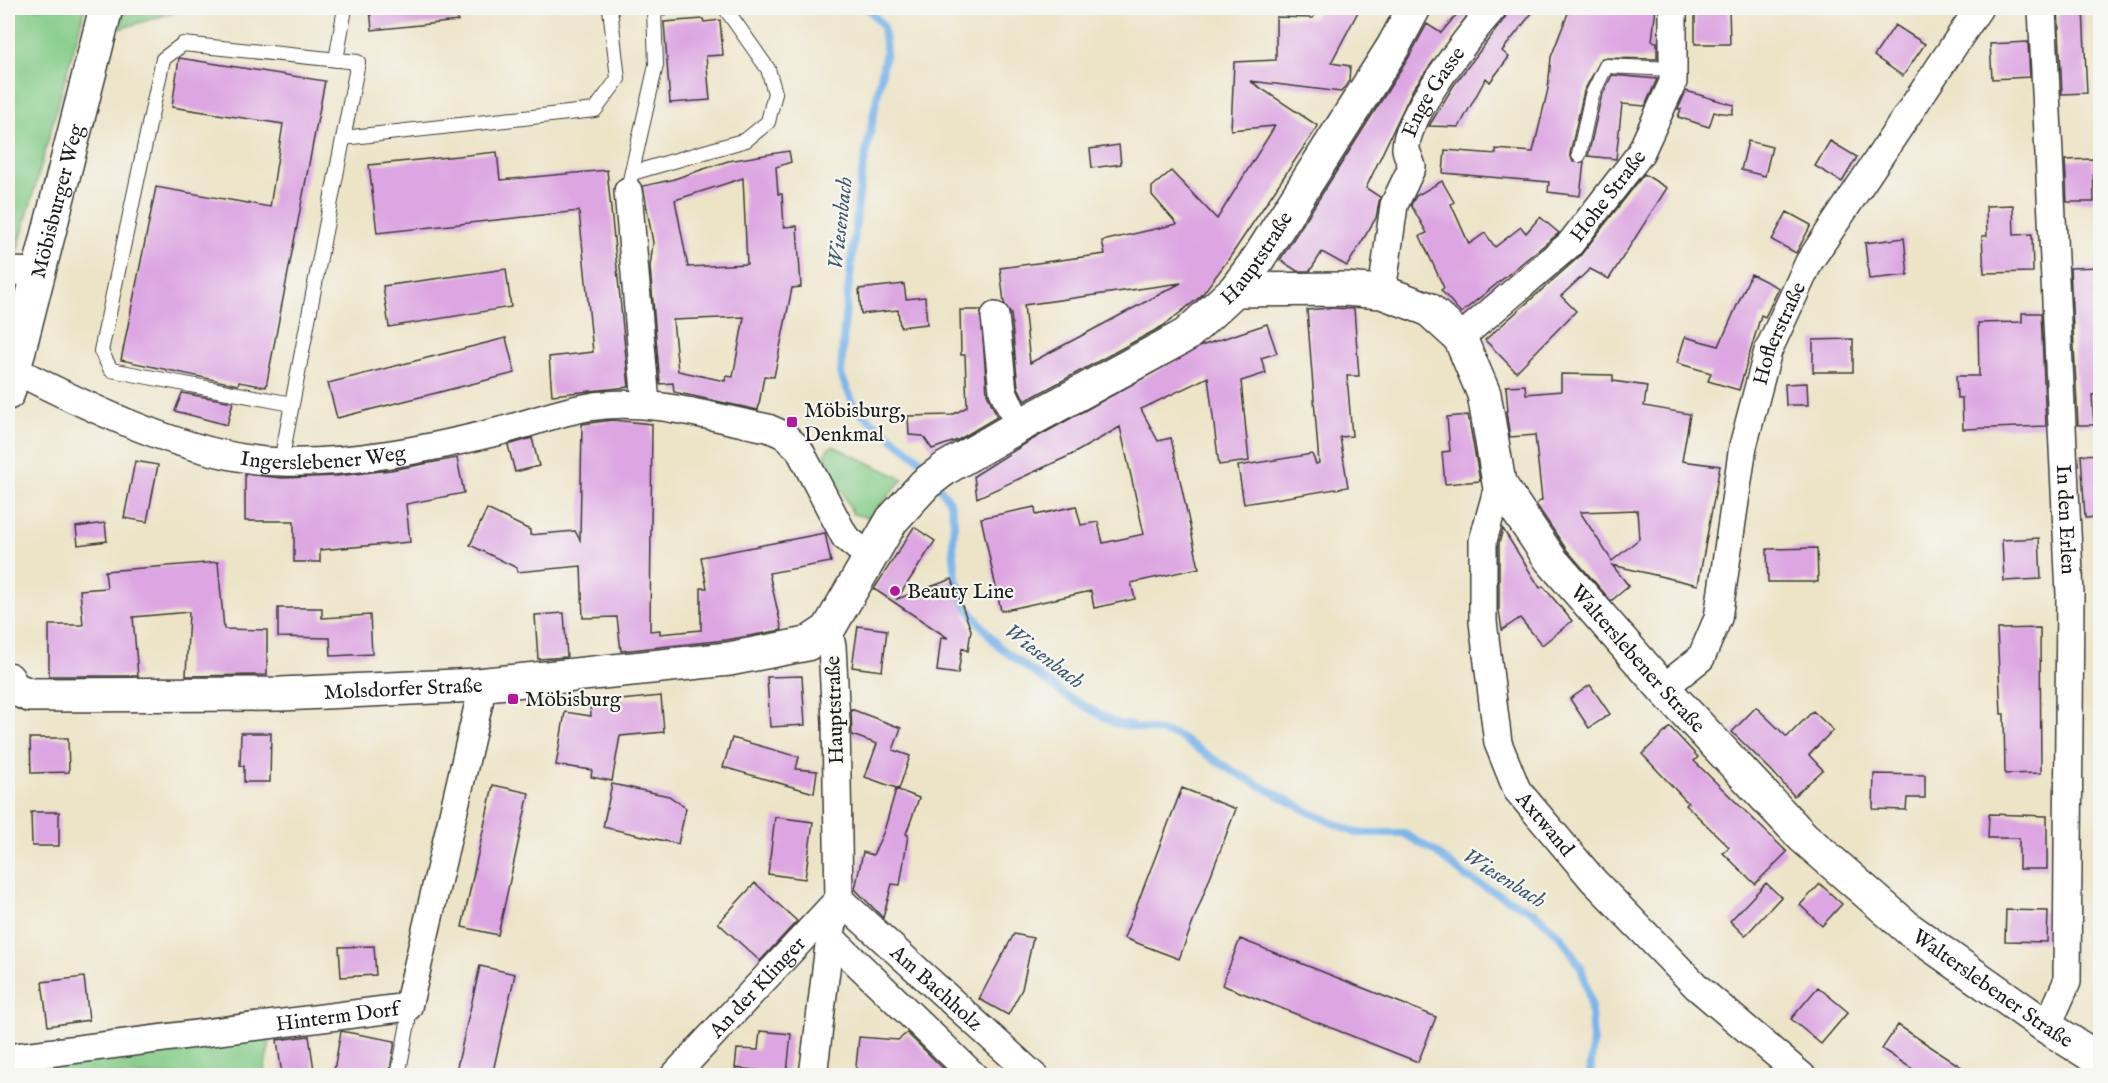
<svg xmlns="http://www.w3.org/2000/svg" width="2108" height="1083" font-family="'IM FELL English',serif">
  <rect width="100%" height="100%" fill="#f6f6f2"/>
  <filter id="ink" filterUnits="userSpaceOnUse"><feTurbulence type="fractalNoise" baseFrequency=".0167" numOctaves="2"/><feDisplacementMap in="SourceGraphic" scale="12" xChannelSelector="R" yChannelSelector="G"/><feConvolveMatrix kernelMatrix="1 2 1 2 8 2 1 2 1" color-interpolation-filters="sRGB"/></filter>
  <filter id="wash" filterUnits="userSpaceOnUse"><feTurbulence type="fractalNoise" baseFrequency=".008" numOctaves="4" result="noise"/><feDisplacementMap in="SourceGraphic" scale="24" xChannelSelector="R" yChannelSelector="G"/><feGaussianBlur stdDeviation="1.35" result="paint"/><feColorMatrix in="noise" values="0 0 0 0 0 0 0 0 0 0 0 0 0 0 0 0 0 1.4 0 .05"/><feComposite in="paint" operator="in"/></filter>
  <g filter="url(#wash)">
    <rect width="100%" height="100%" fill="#ede4c8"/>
    <!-- green -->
    <path fill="#83cb87" stroke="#507452" stroke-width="1.5" d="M8,8H85L13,266L8,261Z
      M125,8H189L119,29Z
      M833,446L903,479L869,518L853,514L825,456L828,448Z
      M271,1037L263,1075L8,1076V1072Z"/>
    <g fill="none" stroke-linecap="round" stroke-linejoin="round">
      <!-- stream -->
      <path stroke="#78b4ea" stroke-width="8" d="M868,8L883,26L886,51L861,179L844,327L841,375L856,409L919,459L929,473
        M938,485L950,502L954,521L953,547L956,579L966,606L998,646L1063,694L1115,723L1176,735L1231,770L1311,813L1356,833H1403L1434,851L1466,877L1535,913L1562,938L1581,967L1590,1000L1593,1039L1590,1076"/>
    </g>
    <g id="blocks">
      <!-- building -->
      <path fill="#dda6e2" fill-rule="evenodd" d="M370,8H457L458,21L372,30Z
        M1319,8H1360L1331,63L1350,66L1349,81L1341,92L1250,81L1318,126L1228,260L1201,296L1163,326L1025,401L1018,387L1011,314L1004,303L1000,268L1105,254L1102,241L1177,224L1152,195V187L1171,171L1217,219L1275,126L1231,130L1234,62L1276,60V17L1313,18ZM1181,283L1030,363L1024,305Z
        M1462,8H1473L1413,89L1366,188L1380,197L1376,218L1347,266L1322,252L1310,271H1297L1280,260L1409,57L1427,24L1441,33Z
        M1508,8H1536L1502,51L1509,57L1490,82L1486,78L1459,127L1429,126L1454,85L1505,18Z
        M1570,8H1656L1652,41L1657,42V59L1602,58L1584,91L1570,154L1573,162H1584L1580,196L1548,192L1549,182L1443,173L1445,150L1496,154V149L1533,152L1548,89L1551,57Z
        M1695,8H1729L1730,44H1695Z
        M2058,8H2083L2087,93L2062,94Z
        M703,19L704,22L720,20L723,55L706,56L710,100L670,103L664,22Z
        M1895,25L1925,44L1903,76L1874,56Z
        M2028,42L2030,77L1992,79L1990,44Z
        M179,58L325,81L266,387L239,382L238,385L121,360L156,187L270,207L283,124L172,107Z
        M1612,75L1657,79L1645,106L1622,104L1616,159L1588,156L1601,98Z
        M1686,91L1734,105L1732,114L1714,112L1709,127L1678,117L1681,109H1678Z
        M1748,141L1772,147L1765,176L1741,170Z
        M1830,141L1857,157L1842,182L1815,166Z
        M1119,145L1121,164L1092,168L1090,149Z
        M789,151L791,162L776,167L778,194H782L784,227L797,226L801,287L792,288L774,377L764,376L758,410L674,392L673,383L660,384L650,267L653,243L643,186L671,180L728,161ZM743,178L747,264L688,267L675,200ZM744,317L733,377L726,376L725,381L678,371L673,320Z
        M497,152L500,180L607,170L629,387L552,395L549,357L593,352L579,211L377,233L369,165Z
        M2093,159L2094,202H2067L2065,160Z
        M1644,174L1667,188L1609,279L1590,269L1561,296L1576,311L1516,372L1485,340L1580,256Z
        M1442,181L1454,202L1451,204L1469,244L1485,233L1495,247L1521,227L1526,233L1540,217L1559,233L1461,313L1441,290L1444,288L1420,236L1427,233L1411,205L1416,196Z
        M2013,205L2014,235L2032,234L2033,272L1984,273L1982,236H1987L1986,206Z
        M1787,212L1811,225L1796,253L1772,240Z
        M1904,238L1908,275L1869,279L1865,243Z
        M2100,267V394L2092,395L2094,425H2078L2070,268Z
        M506,269L511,307L389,327L383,286Z
        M1751,274L1779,288L1765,317L1761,315L1739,390L1708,381L1711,373L1677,363L1685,337L1719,346Z
        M904,284L906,299L925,297L927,324L900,327L898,310L861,314L859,289Z
        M1330,308L1354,309L1359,376H1347L1352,436L1340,437L1348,487L1244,504L1238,466L1312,454L1316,464L1319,463L1307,310Z
        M960,310H981L987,393L997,417L958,440L932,449L923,436L909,435L908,416L952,415L967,407L965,355H961Z
        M2022,313H2041L2046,426L1963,429L1962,398H1957L1956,376H1979L1978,323L2022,322Z
        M1267,324L1277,353L1261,358L1266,373L1241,381L1249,461L1219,465L1208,377L1141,409L1158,441L1171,438L1199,568L1131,583L1135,599L1094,608L1091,591L1001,611L981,518L1035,507L1036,515L1076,506L1081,525L1098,522L1103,543L1144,534L1120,427L1071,455L977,498L974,476L1028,442L1201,346Z
        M506,338L515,373L337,418L328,383Z
        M1853,339V372H1813V340Z
        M1561,374L1613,375V381L1647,386L1644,406L1690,414L1682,461L1720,466L1698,585L1612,565L1629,586L1611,601L1566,549L1536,504L1542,500L1535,435L1510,437L1506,411H1508L1506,386L1525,385L1526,394L1561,391ZM1637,510L1639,539L1612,561L1580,512Z
        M1807,383L1808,405H1786L1785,384Z
        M182,393L233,402L227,425L175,411Z
        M1468,415L1480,481L1445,484L1442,452L1450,451L1447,417Z
        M612,420L652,424L650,631L660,630V634L701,630V588H707L701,557L825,533L831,562L769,573L782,630L726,640L621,651L617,617L583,618L581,566L517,572V568L470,545L487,509L530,530V535L575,531L580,540L582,424Z
        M532,438L539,466L515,472L508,445Z
        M2100,454V517L2085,518L2081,455Z
        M457,458L464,493L406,504L410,542L320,550V562H294V521H245V474L282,478L336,476L391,470Z
        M135,461L158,465L147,522L124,518Z
        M105,523L107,541L78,545L76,527Z
        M914,527L935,541L897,599L952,579L971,630L968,651L962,648L958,674L937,671L941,637L948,638L874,589Z
        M1503,529L1540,588L1543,586L1572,621L1542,645L1520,618L1502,630L1499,610V543Z
        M2039,538L2041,579L2004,581L2002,540Z
        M1817,548L1818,582H1768L1767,549Z
        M218,562L224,629L267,630V675L186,676L189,612L133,617L138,676H49V625H83L80,590L107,588L105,571Z
        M278,608H322V618L370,615L372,654L331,656L330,638L278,637Z
        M564,613L567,657L538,659L535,615Z
        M858,626L887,630L882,671L852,667Z
        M2040,628L2041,773L2005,774L2004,714H2001L1997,629Z
        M802,676L805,725L770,727L767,677Z
        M1590,685L1610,714L1589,728L1570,699Z
        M661,696L664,732L620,736L612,781L591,777L592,770L556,765L565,712L591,716L590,703Z
        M1756,707L1787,737L1813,711L1833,730L1809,755L1823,770L1794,796L1772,771L1732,732Z
        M851,709L901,728L893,750L910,756L899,789L865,777L877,744L852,735Z
        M1670,727L1698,757L1694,761L1787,852L1755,884L1723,853L1729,847L1686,805L1688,803L1642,754Z
        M241,733H271L270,782H244V766H240Z
        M30,738H68L69,772L31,773Z
        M732,738L799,757L796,769L817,771L814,793L723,767Z
        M1874,774L1925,775V798H1907L1906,810L1873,809Z
        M612,784L669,796L686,808L678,844L603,827Z
        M493,785L529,793L498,935L462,927Z
        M1182,788L1236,809L1179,959L1124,938Z
        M896,789L919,798L906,834L908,835L900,885L892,884L883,918L855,889L863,852L873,855L884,831Z
        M31,812H59V846H32Z
        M1989,814L2047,816V869H2019V838H1988Z
        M775,817L813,822L805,879L768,874Z
        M755,883L797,921L760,961L718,923Z
        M1766,883L1781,897L1745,936L1730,921Z
        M1820,884L1842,904L1822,926L1800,905Z
        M2006,910L2048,911L2047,942L2005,941Z
        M1014,934L1033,938L1022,989L1008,1015L979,999Z
        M1240,939L1436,1017L1418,1062L1222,985Z
        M374,946L376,975L341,977L339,947Z
        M480,966L515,974L492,1076H455Z
        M84,977L89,1020L48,1026L42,982Z
        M1818,987L1848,1012L1821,1044L1791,1019Z
        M1898,1025L1975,1076H1923L1882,1049Z
        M341,1031L395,1041L389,1076H333Z
        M760,1031L791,1034L787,1073L735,1068L737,1049L758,1050Z
        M907,1033L951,1076H855L859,1037L898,1040Z
        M309,1036L314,1070L282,1075L277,1040Z"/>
    </g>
  </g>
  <g filter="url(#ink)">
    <use href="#blocks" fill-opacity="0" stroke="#3b3a36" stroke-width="1.5"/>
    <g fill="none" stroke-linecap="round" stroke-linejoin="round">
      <!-- lane casing -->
      <g stroke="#3b3a36" stroke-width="16">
        <path id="lane" d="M336,60L345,8
          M343,138L595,110L618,79L610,8
          M1579,155L1592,95L1606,66L1672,69
          M632,173L746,140L768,122L775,93L768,69L725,8
          M630,180L656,65L654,9L662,8
          M281,462C306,329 332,195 358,62L183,44L163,59L101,351L111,370L292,404
          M398,1076L408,1023V1007"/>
      </g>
      <!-- street casing -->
      <g stroke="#3b3a36" stroke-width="30">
        <g id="street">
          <path id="s1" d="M2042,8L2070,594L2067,982L2047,1027"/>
          <path d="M628,191L646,404"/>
          <path d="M8,271L38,272"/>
          <path id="s2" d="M1382,292L1394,205L1412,167C1411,162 1407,155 1406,149C1404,117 1471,33 1493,8"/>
          <path d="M995,316L1003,391L1019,426"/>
          <path id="s3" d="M1460,338L1570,244L1640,154L1673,82V8"/>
          <path id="s4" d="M13,369C89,408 196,460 282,462C352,464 425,450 492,433C524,426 556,412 589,407C648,397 710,417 768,428L784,435L799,449L845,537L871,558"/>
          <path id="s5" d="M1499,483L1483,541V622L1498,743L1517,790L1593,880L1697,987L1802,1076"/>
          <path id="s6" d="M1663,688L1701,658L1718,618L1743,446L1768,351L1809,262L1979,8"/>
          <path id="s7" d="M839,899L1034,1076"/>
          <path d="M830,937L974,1076"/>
          <path id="s8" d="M8,1058L408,1007L481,694L477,685"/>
          <path id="s9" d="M674,1076L838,900"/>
          <path d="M813,1076L830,937L839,899L836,722L832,646L828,630"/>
        </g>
      </g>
      <!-- secondary casing -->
      <g stroke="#3b3a36" stroke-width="36">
        <g id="secondary">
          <path id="s10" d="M1235,290L1344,289L1382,292L1428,309L1460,338L1484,394L1499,483L1551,560L1663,688L1803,837L1910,930L2047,1027L2100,1060"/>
          <path id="s11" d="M8,393L106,8"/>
          <path id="s12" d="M8,679L13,688L29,695L281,694L477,685L729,659L807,644L828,630L892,520L925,484L946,468L1019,426L1186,335L1235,290L1258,259L1393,47L1414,8"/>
        </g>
      </g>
      <!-- lane -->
      <use href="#lane" stroke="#fff" stroke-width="14"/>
      <!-- street -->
      <use href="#street" stroke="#fff" stroke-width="27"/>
      <!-- secondary -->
      <use href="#secondary" stroke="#fff" stroke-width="33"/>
    </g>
  </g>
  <!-- markers -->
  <g fill="#b5179e" stroke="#f6f6f2" stroke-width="2">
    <rect x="786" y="416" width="12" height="12" rx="3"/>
    <circle cx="895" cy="591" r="6"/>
    <rect x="507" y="693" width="12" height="12" rx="3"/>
  </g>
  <g text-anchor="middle" stroke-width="4.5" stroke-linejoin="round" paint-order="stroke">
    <!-- street labels -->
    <g font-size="21" fill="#1c1c1c" stroke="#f6f6f2">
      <text dy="7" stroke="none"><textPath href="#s2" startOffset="213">Enge Gasse</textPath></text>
      <text dy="7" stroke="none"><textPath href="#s3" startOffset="206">Hohe Straße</textPath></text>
      <text dy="7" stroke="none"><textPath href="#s11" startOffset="198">Möbisburger Weg</textPath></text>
      <text dy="7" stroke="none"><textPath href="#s12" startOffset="1416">Hauptstraße</textPath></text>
      <text dy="7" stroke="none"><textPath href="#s6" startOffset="384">Hoflerstraße</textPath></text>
      <text dy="7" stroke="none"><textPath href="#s4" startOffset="328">Ingerslebener Weg</textPath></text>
      <text dy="7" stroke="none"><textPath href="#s1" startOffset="512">In den Erlen</textPath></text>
      <text dy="7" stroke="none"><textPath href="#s10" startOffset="615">Walterslebener Straße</textPath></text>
      <text dy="7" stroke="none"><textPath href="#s12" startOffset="402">Molsdorfer Straße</textPath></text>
      <text transform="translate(834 710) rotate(-92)" y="7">Hauptstraße</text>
      <text dy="7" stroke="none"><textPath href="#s5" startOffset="358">Axtwand</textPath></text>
      <text dy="7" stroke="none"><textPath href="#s9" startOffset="122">An der Klinger</textPath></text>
      <text dy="7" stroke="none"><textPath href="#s7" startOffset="132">Am Bachholz</textPath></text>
      <text dy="7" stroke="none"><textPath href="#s10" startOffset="1101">Walterslebener Straße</textPath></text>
      <text dy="7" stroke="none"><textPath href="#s8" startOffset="332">Hinterm Dorf</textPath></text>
    </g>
    <!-- poi labels -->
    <g font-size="21" fill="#1c1c1c" stroke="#f6f6f2" text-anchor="start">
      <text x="804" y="417">Möbisburg,<tspan x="804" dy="24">Denkmal</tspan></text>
      <text x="907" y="598">Beauty Line</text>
      <text x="525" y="706">Möbisburg</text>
    </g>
    <!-- water labels -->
    <g font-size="22" font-style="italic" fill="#41596e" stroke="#f6f6f2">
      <text transform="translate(839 223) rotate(-84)" y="8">Wiesenbach</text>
      <text transform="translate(1045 655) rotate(37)" y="8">Wiesenbach</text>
      <text transform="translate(1505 877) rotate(32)" y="8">Wiesenbach</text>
    </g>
  </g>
  <!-- margin -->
  <rect width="2108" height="1083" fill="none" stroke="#f6f6f2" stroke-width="30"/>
</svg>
